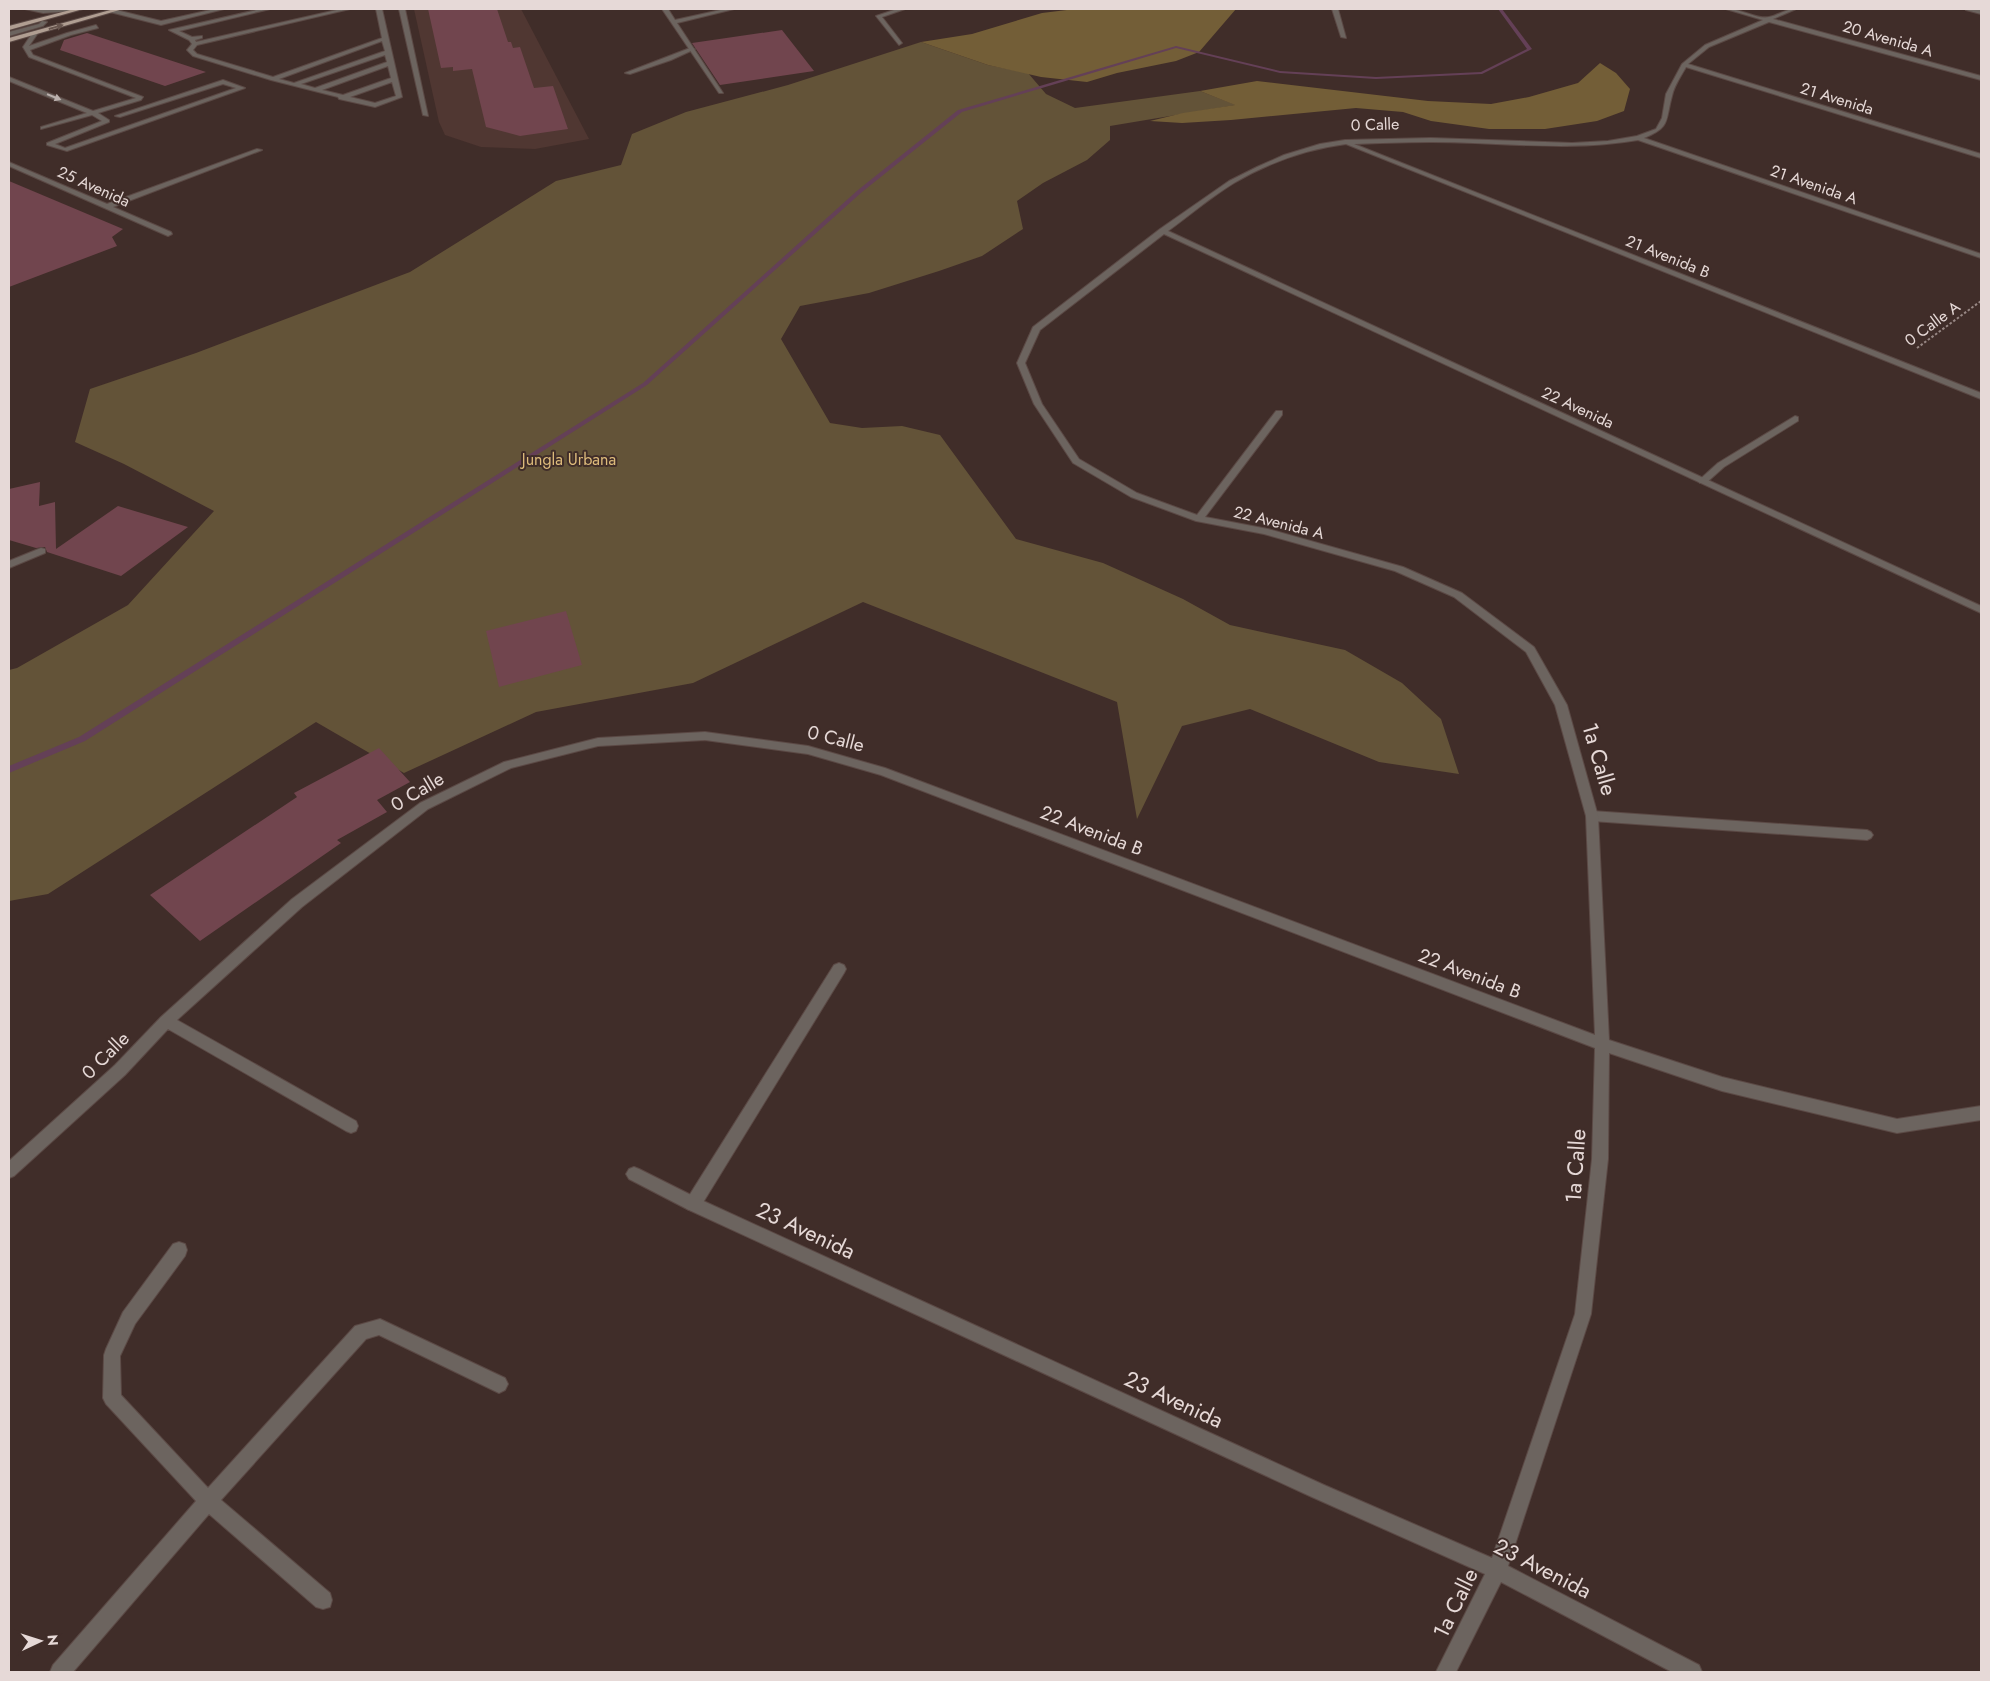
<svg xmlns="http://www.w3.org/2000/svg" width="1990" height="1681" font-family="Jost,sans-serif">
  <rect width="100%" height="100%" fill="#402d29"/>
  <!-- built -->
  <path fill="#503732" d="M414,9H521L589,139L535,149L481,147L445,135L439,122Z"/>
  <!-- green -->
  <path fill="#635338" d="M921,42L988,65L1028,73L1046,94L1075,108L1200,91L1236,105L1110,126V140L1087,160L1043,183L1017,201L1023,229L982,256L939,271L869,293L800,306L781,339L830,423L862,428L902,426L940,435L1016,539L1103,563L1183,599L1230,625L1345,650L1402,683L1441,719L1459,774L1379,762L1250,709L1182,726L1137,819L1117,702L863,602L693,683L536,712L404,773L316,722L48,894L9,901V670L17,668L128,605L214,511L124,464L75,442L90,389L196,353L410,272L556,181L621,165L632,134L686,112L788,85Z"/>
  <!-- forest -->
  <path fill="#735e37" d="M1075,9H1236L1199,52L1176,61L1117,73L1087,82L1041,77L988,65L921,42L972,34L1042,13Z
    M1600,63L1616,73L1630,89L1624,111L1597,121L1545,129H1489L1431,121L1403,112L1356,108L1231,120L1182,123L1150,121L1183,113L1235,105L1200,91L1257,81L1428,101L1491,104L1529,97L1578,83Z"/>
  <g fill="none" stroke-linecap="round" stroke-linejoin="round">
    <!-- stream -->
    <path fill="#644057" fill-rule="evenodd" d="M1498,9H1502L1532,49L1482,74L1376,79L1280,73L1176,48L962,112L862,192L647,385L85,741L9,773V766L79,737L643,383L858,190L958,110L1176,46L1280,71L1376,77L1481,72L1527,49Z"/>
  </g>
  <!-- building -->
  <path fill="#71454e" d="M428,9H497L508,42H511L513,48L520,47L534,88L553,86L568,129L520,136L486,127L472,69L453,71V67L441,68Z
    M782,30L814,71L720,85L692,43Z
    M87,33L206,72L165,86L60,50L64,40Z
    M9,181L123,229L112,237L117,246L9,287Z
    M40,482L39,506L55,502L56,549L118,506L188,527L121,576L47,552L45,547L36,548L9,540V489Z
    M566,611L582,665L499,687L486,631Z
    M379,748L410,782L377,800L387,812L337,840L341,843L200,941L150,895L297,797L294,793Z"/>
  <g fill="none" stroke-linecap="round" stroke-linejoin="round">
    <!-- service casing -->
    <g stroke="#5b4945" stroke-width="2">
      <path id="service" d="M25,9H72L75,11L43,13Z
        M112,9L161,21L215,9H224L161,25L110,12Z
        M261,9H270L179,31L192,37L202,36V38L195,40L196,42L341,9H350L197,45L193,50L197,54L273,77L382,38L376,9H382L402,97L375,107L339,99L338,97L271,80L193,56L187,50L192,44L189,40L169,30ZM382,41L385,51L294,83L279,79ZM385,55L387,62L315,88L301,84ZM388,66L391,78L343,95L322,90ZM392,82L396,96L375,103L350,97Z
        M399,9H405L428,116L423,115Z
        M897,9H905L882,17L902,43L899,45L876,16Z
        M1332,9H1338L1346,38L1341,37Z
        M42,21L47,22L43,26L9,36V32L39,24Z
        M96,25L98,28L71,35L30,50L33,55L143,97L141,100L98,113L109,120V122L55,144L65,148L236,88L223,84L120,117L115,116L223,80L245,88L67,151L47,145V143L102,121L92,115L41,129V127L87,113L9,81V77L93,111L136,98L29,57L23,47L33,32L38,33L29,46L67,33Z
        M690,48L695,49L671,60L630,74L625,73Z
        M1795,416L1798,417V421L1724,467L1706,483H1700L1698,481L1718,463Z
        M1592,811L1867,830L1871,832L1873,835L1871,838L1867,840L1592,821L1588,819L1586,816L1588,813Z
        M839,963L844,965L846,969L844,973L699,1209L693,1211L687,1209L685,1204L687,1199L834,965Z"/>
    </g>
    <!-- minor casing -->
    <g stroke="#5b4945" stroke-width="2">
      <path id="minor" d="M662,9H668L675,20L725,9H734L677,23L723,93H719Z
        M1726,9C1740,8 1758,20 1769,17C1779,15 1785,9 1796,9L1773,19L1981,76V80L1769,22L1709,47L1688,64L1981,154V158L1686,67C1681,76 1674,86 1672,96C1665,121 1671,127 1644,138L1981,254V258L1638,140C1569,152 1500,142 1431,142C1405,142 1380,143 1354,144L1981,393V399L1346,144C1307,149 1268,163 1234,183C1211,197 1190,215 1168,231L1981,606V613L1164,234L1040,330L1025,363L1042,404L1079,459L1137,493L1197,515L1276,411H1282V415L1205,517L1268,529L1403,567L1462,593L1534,647L1567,705L1598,816L1609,1040L1722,1077L1897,1119L1981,1106V1120L1897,1133L1722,1091L1609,1053L1608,1159L1591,1314L1508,1566L1699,1665L1702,1672H1672L1501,1582L1456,1672H1436L1485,1574L1312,1497L687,1209L629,1179L626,1174L629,1169L634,1167L639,1169L699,1199L1324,1485L1492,1558L1575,1314L1592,1159L1595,1048L881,775L808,754L705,740L598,746L511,768L428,809L302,907L177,1020L356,1121L358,1126L356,1131L351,1133L346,1131L168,1029L125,1075L14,1176L9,1178V1161L115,1065L161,1017L292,899L420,803L504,762L598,738L705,732L808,746L885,768L1595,1035L1586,816L1555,705L1526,652L1454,597L1395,571L1264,534L1196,521L1131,497L1073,463L1034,404L1017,363L1033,327L1160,229L1229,181L1257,167L1284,155L1320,144L1345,140L1431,138L1572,143L1608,141L1637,136L1656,129L1662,118L1666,94L1682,64L1705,45L1763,20Z
        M1965,9L1981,10V14L1966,10Z
        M257,149L262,150L113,207L171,232L172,234L168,236L9,166V162L11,163L107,204Z
        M41,548L45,549V553L9,568V561Z
        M179,1242L185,1244L187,1250L185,1256L135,1324L120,1356L121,1395L208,1488L355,1326L380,1319L505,1378L508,1384L505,1390L499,1393L379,1335L366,1339L221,1500L330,1593L332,1600L330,1607L323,1609L316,1607L209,1514L73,1672H50L53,1665L196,1501L106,1404L103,1398L104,1355L106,1349L123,1312L173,1244Z"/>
    </g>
    <!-- trunk casing -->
    <g stroke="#5b4945" stroke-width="2">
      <path id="trunk" d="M74,9H83L9,30V26Z
        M114,9H123L9,42V38Z"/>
    </g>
    <!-- path -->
    <path stroke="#978784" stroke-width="2" stroke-dasharray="2.5 2" stroke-linecap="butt" d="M1917,348L1981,301"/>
    <!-- service -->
    <use href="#service" fill="#6c645f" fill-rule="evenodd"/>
    <!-- minor -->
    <use href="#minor" fill="#6c645f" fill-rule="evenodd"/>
    <!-- trunk -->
    <use href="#trunk" fill="#b09e92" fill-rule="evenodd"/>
  </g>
  <!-- one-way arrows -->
  <defs><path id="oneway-solid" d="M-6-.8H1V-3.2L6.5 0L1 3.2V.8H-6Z" transform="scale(1.25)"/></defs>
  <use fill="#67554e" href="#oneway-solid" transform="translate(56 27) rotate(-16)"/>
  <use fill="#bbb0ad" href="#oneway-solid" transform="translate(54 97) rotate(22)"/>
  <g text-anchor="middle" stroke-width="4" stroke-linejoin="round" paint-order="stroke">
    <!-- far-street labels -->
    <g font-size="16" fill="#e6d9d7" stroke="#402d29">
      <text transform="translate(1888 38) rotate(16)" y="6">20 Avenida A</text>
      <text transform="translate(1837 98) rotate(17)" y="6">21 Avenida</text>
      <text transform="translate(1375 124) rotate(-2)" y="6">0 Calle</text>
      <text transform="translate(1814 184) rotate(19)" y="6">21 Avenida A</text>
      <text transform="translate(94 186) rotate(24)" y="6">25 Avenida</text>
      <text transform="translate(1668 256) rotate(22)" y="6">21 Avenida B</text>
      <text transform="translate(1932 323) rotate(-36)" y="6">0 Calle A</text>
      <text transform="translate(1578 407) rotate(25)" y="6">22 Avenida</text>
      <text transform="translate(1279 522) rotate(14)" y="6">22 Avenida A</text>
    </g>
    <!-- far-park labels -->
    <g font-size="16" fill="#dfbc7c" stroke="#402d29">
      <text x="569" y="465">Jungla Urbana</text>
    </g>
    <!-- street labels -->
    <g font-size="19" fill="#e6d9d7" stroke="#402d29">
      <text transform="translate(836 738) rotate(14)" y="7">0 Calle</text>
      <text transform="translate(417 791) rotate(-31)" y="7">0 Calle</text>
      <text transform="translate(1092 830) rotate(21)" y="7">22 Avenida B</text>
      <text transform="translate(1470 973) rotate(21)" y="7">22 Avenida B</text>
      <text transform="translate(105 1055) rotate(-45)" y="7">0 Calle</text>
    </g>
    <!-- near-street labels -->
    <g font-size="22" fill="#e6d9d7" stroke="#402d29">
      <text transform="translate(1600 759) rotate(74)" y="8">1a Calle</text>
      <text transform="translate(1575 1166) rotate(-86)" y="8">1a Calle</text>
      <text transform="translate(806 1230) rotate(25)" y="8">23 Avenida</text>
      <text transform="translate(1174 1399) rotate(25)" y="8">23 Avenida</text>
      <text transform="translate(1543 1568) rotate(27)" y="8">23 Avenida</text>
      <text transform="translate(1455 1603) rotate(-64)" y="8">1a Calle</text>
    </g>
  </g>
  <!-- border -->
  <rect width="1990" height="1681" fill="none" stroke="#e6d9d7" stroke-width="20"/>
  <!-- north arrow -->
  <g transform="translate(40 1641) rotate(86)" stroke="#402d29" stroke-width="4" paint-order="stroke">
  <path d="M0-4L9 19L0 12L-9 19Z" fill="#e6d9d7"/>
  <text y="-8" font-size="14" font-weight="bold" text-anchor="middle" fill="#e6d9d7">N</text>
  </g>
</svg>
